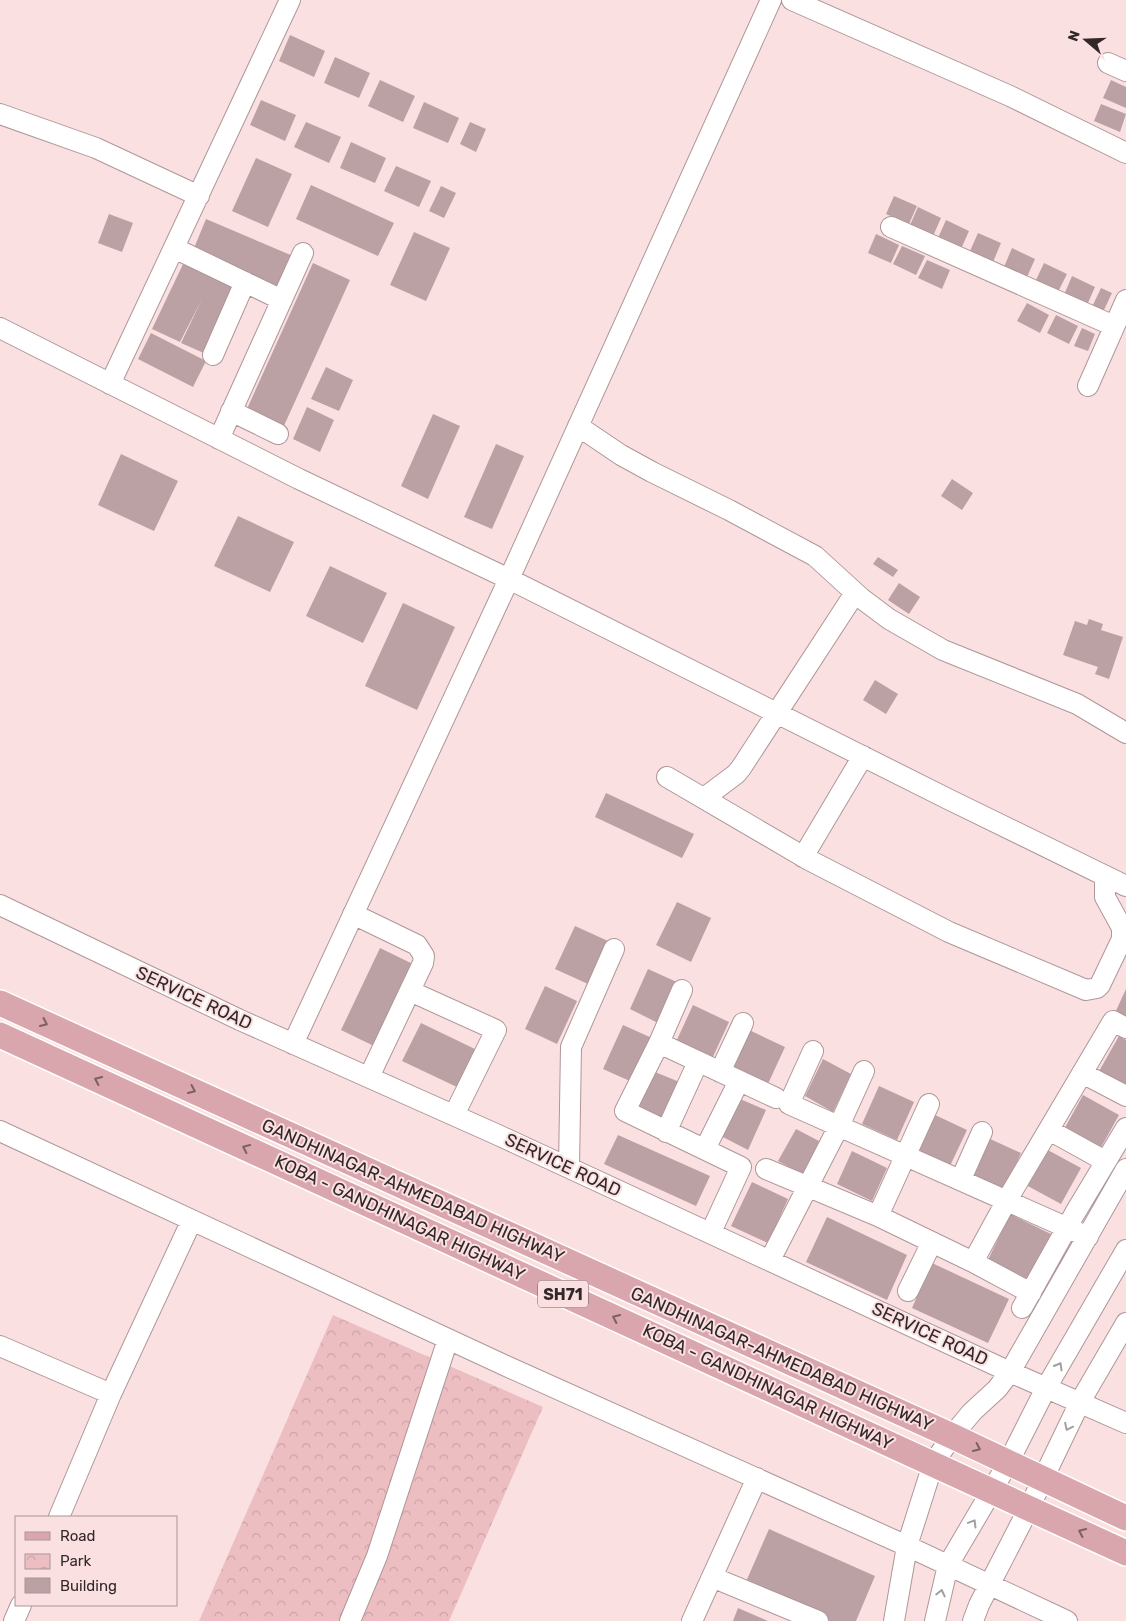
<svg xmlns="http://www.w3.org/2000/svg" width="1126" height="1621" font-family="Rubik,sans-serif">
  <defs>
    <pattern id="park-crowns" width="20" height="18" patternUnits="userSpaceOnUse" patternTransform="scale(1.25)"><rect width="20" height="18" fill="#ecbec2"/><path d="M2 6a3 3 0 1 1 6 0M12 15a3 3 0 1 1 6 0" fill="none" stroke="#cba3a7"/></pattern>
  </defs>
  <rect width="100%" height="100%" fill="#fbe0e2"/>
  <!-- park -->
  <path fill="url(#park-crowns)" d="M333,1315L543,1407L449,1621H199Z"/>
  <!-- building -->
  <path fill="#bba1a3" d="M290,35L325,51L314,77L279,61Z
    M335,57L370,73L359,98L324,83Z
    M380,80L415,96L403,122L368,106Z
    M1111,80L1126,87V108L1103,98Z
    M261,100L296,115L285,141L250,125Z
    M424,102L459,118L448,143L413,128Z
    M1101,104L1126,114L1120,132L1094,121Z
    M306,122L341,137L329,163L294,147Z
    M470,122L486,129L476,152L460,144Z
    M351,142L386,158L375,183L340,168Z
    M256,158L292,174L268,227L232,211Z
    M396,166L431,181L419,207L384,191Z
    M311,185L394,223L378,256L296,219Z
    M441,186L456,193L444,218L429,211Z
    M894,196L917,206L909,224L886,214Z
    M918,207L941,218L933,236L910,225Z
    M109,214L133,223L122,252L98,243Z
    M206,219L293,256L278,290L192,253Z
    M946,220L969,231L961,249L938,238Z
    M414,232L450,248L426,301L390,285Z
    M978,233L1001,243L993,262L970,251Z
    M876,234L899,245L891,263L868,253Z
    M902,246L925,256L916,275L893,264Z
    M1012,248L1035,259L1027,277L1004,267Z
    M185,260L238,285L206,354L181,343L202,299L180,342L152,329Z
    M927,260L950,270L942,289L918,278Z
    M313,263L350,280L283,428L246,411Z
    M1044,263L1067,274L1058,292L1035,282Z
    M1072,276L1095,287L1087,305L1064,295Z
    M1101,288L1112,293L1103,312L1092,307Z
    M1027,303L1049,315L1040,333L1017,321Z
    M1056,315L1078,326L1069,344L1047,333Z
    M1082,328L1095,334L1088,351L1074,346Z
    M151,333L206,361L193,387L138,359Z
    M326,367L353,380L339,411L311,399Z
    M307,407L334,420L320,452L293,439Z
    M433,414L460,426L428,499L401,486Z
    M496,444L524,456L492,529L464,517Z
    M121,454L178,481L154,531L98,505Z
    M952,479L973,493L962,510L941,496Z
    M238,516L294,542L270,592L214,566Z
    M878,557L898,570L893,577L873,564Z
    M330,566L387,593L363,643L306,616Z
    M899,583L920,597L909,614L888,600Z
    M403,603L455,627L417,710L365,686Z
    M1089,619L1103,624L1101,630L1123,637L1109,679L1095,674L1098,667L1063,655L1075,621L1087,625Z
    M875,680L898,694L886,714L863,700Z
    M606,793L694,834L682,858L595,817Z
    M677,902L711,918L691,962L656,945Z
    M575,926L608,941L588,984L555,969Z
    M380,948L417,966L378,1048L341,1030Z
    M648,969L679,983L660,1024L630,1009Z
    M545,986L577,1001L557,1044L525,1029Z
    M1126,989V1021L1114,1015Z
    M693,1005L729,1022L711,1061L675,1044Z
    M421,1023L477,1050L459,1088L402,1061Z
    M623,1025L652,1038L632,1082L603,1069Z
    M749,1030L785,1047L767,1086L731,1069Z
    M1119,1036L1126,1040V1089L1098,1073Z
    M823,1059L851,1074L833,1112L805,1096Z
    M655,1072L682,1083L663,1123L637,1109Z
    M879,1086L914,1102L897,1140L862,1124Z
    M1083,1095L1119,1115L1099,1151L1063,1131Z
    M740,1099L766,1110L748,1150L721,1136Z
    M933,1114L967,1130L949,1168L915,1152Z
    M796,1129L819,1141L804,1175L778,1161Z
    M618,1135L710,1176L696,1206L604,1164Z
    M988,1138L1021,1153L1004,1190L971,1174Z
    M1046,1149L1081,1168L1061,1204L1026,1185Z
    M852,1151L887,1168L872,1201L837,1184Z
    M752,1182L788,1199L768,1243L731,1226Z
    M1010,1214L1051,1234L1030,1280L988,1260Z
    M827,1217L907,1255L887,1300L806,1262Z
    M932,1263L1009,1299L988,1343L912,1308Z
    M769,1529L875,1576L856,1621H830L745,1584Z
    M738,1608L768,1621H733Z"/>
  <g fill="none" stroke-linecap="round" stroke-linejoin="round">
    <!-- minor casing -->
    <g stroke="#af9698" stroke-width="22">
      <path id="minor" d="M792,0L1010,96L1126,153
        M1108,63L1126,71
        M0,114L96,148L199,196
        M891,227L1114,326
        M174,248L282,300
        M0,328L299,479L509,579L948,799L1126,886
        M213,355L245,282
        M110,384L290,0
        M1088,386L1126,300
        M231,411L278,434
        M578,426L621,455L652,472L729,510L815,556L861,598L889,619L943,650L1077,704L1126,733
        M219,439L303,253
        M667,777L809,860L949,932L1086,990L1097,988L1100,985L1122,939V928L1105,897V876
        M704,798L736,774L741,768L855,593
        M803,857L863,756
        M0,905L240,1020L498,1135L1010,1372L1126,1423
        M353,914L417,945L424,956L423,963L369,1077
        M410,991L496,1030L454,1115
        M659,1043L682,990
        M293,1044L509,579L771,0
        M813,1051L789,1104L1088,1237
        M720,1072L743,1023
        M1082,1073L1126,1096
        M1049,1130L1105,1161
        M0,1131L504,1365L907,1546L1067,1621
        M666,1132L698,1062
        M705,1149L739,1081
        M569,1167L571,1047L614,949
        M766,1169L878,1216L973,1262L1031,1293
        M961,1179L982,1132
        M878,1216L929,1104
        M711,1232L741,1167L625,1111L659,1043L776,1098
        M770,1260L839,1126L864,1071
        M973,1262L1007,1200L1113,1021L1126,1028
        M908,1291L932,1242
        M1022,1308L1075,1213L1126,1128
        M0,1346L111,1394
        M59,1517L111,1394L192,1220
        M712,1577L818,1621
        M14,1621L21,1605
        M350,1621L377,1556L448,1339
        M692,1621L757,1478
        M894,1621L907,1546L933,1464L952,1436L972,1412L997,1389L1010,1372L1126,1169
        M935,1621L948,1565L1008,1463L1046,1388L1126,1250
        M973,1621L979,1605L1029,1508L1080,1402L1126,1323"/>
    </g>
    <!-- major casing -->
    <g stroke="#fff" stroke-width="28">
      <path id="major" d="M0,1003L952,1436L1126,1518
        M0,1035L1126,1553"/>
    </g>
    <!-- minor -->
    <use href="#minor" stroke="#fff" stroke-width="20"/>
    <!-- major -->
    <use href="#major" stroke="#d9a6ad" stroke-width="25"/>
  </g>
  <!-- one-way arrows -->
  <defs><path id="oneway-chevron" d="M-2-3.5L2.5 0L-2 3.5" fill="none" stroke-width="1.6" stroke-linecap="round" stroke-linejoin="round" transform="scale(1.25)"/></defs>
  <g stroke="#7d6164">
    <use href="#oneway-chevron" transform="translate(44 1023) rotate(24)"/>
    <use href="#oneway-chevron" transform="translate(98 1080) rotate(-155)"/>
    <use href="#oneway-chevron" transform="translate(192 1090) rotate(24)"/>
    <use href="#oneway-chevron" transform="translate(246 1148) rotate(-155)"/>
    <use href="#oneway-chevron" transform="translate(616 1318) rotate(-155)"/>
    <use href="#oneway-chevron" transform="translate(977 1448) rotate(25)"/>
    <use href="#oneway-chevron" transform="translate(1082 1532) rotate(-155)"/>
  </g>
  <g stroke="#a39e9f">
    <use href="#oneway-chevron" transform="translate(1059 1366) rotate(-60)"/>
    <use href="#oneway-chevron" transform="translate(1068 1427) rotate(116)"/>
    <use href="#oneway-chevron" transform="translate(973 1523) rotate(-59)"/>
    <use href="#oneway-chevron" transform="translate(941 1593) rotate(-77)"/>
  </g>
  <g text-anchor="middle" stroke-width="4" stroke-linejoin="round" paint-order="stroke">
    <!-- shield labels -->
    <rect fill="#fbe0e2" stroke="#6e5f60" stroke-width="1" x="538" y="1280.5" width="50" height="27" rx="4"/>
    <g font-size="16" font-weight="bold" fill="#322829">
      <text x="563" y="1300">SH71</text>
    </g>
    <!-- street labels -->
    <g font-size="18" fill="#322829" stroke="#fbe0e2">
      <text transform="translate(194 998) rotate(25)" y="6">SERVICE ROAD</text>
      <text transform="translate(563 1165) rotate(25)" y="6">SERVICE ROAD</text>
      <text transform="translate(413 1191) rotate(24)" y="6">GANDHINAGAR-AHMEDABAD HIGHWAY</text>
      <text transform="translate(400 1218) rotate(25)" y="6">KOBA - GANDHINAGAR HIGHWAY</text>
      <text transform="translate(930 1334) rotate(25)" y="6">SERVICE ROAD</text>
      <text transform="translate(782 1359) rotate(24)" y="6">GANDHINAGAR-AHMEDABAD HIGHWAY</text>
      <text transform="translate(768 1387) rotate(25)" y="6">KOBA - GANDHINAGAR HIGHWAY</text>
    </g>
  </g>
  <!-- legend -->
  <rect x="15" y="1516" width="162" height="90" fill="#fbe0e2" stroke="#ab9698"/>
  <rect x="25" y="1532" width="25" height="8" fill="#d9a6ad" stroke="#ab9698"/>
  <text x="60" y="1541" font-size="15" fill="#322829">Road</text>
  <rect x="25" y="1554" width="25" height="15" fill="url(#park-crowns)" stroke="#ab9698"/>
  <text x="60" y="1566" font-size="15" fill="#322829">Park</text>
  <rect x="25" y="1578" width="25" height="15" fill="#bba1a3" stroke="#ab9698"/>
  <text x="60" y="1591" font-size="15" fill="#322829">Building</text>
  <!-- north arrow -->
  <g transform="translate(1086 40) rotate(289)" stroke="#fbe0e2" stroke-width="4" paint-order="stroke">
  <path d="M0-4L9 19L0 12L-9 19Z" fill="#322829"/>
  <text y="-8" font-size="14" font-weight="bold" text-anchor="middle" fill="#322829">N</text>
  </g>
</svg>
